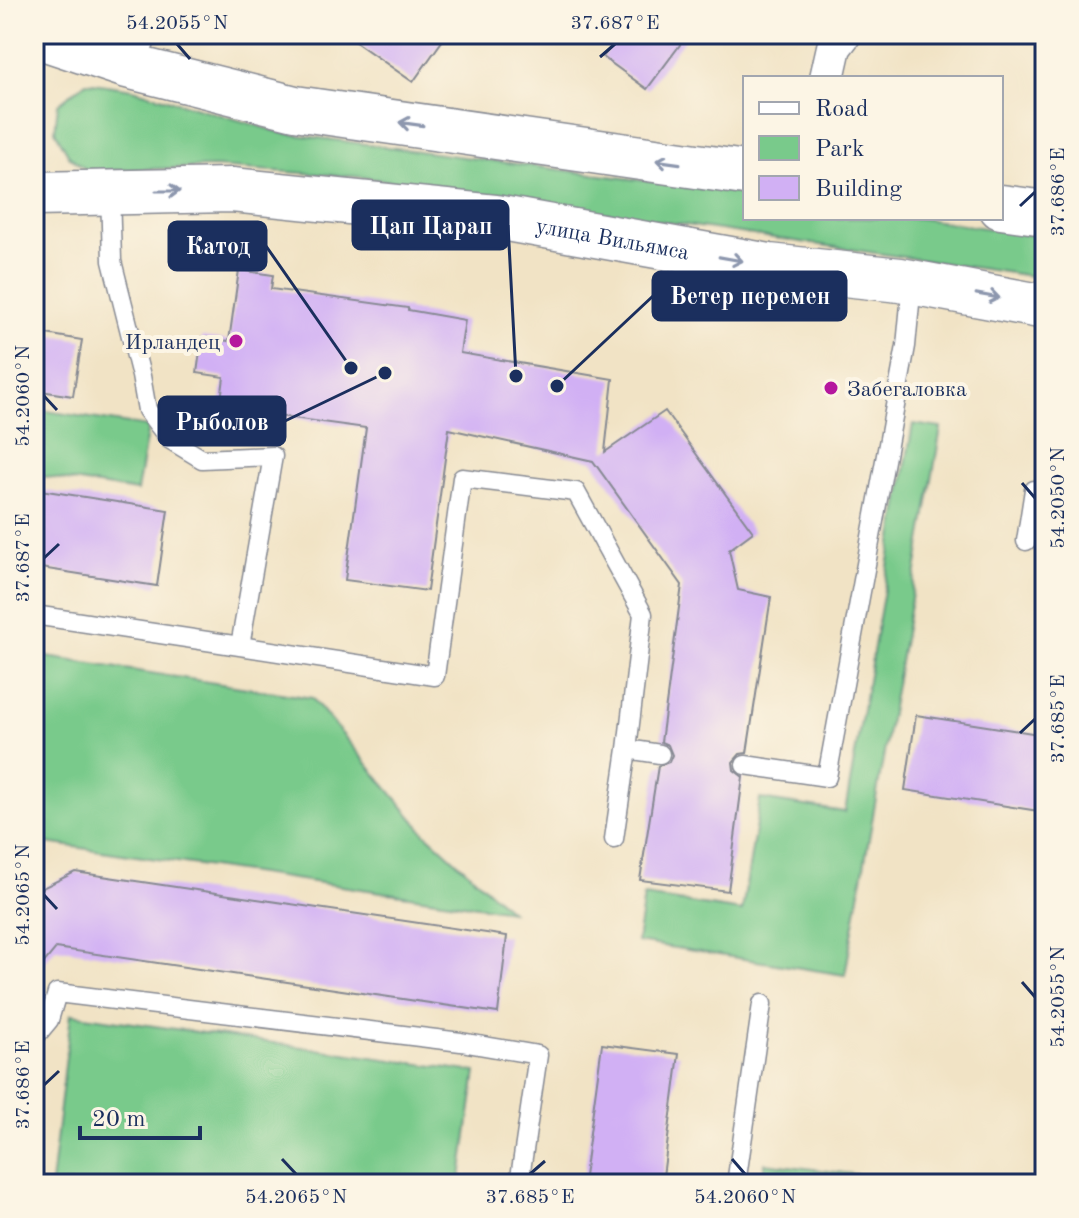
<svg xmlns="http://www.w3.org/2000/svg" width="1079" height="1218" font-family="'Old Standard TT',serif">
  <rect width="100%" height="100%" fill="#fcf5e5"/>
  <filter id="ink" filterUnits="userSpaceOnUse"><feTurbulence type="fractalNoise" baseFrequency=".0125" numOctaves="2"/><feDisplacementMap in="SourceGraphic" scale="16" xChannelSelector="R" yChannelSelector="G"/><feConvolveMatrix kernelMatrix="1 2 1 2 8 2 1 2 1" color-interpolation-filters="sRGB"/></filter>
  <filter id="wash" filterUnits="userSpaceOnUse"><feTurbulence type="fractalNoise" baseFrequency=".006" numOctaves="4" result="noise"/><feDisplacementMap in="SourceGraphic" scale="32" xChannelSelector="R" yChannelSelector="G"/><feGaussianBlur stdDeviation="1.8" result="paint"/><feColorMatrix in="noise" values="0 0 0 0 0 0 0 0 0 0 0 0 0 0 0 0 0 1.4 0 .05"/><feComposite in="paint" operator="in"/></filter>
  <g filter="url(#wash)">
    <rect width="100%" height="100%" fill="#f1e3c5"/>
    <!-- green -->
    <path fill="#79ca8b" stroke="#4a7c74" stroke-width="2" d="M86,82L133,89L282,133L745,194V218H918L1045,237V278L361,177L214,167L88,171L69,156L55,131L58,104Z
      M34,409L148,427L137,491L34,475Z
      M913,424L941,428L845,975L637,942L644,896L742,911L760,799L845,812Z
      M34,655L312,698L425,833L511,911L47,843L34,849Z
      M71,1014L476,1072L460,1184H51Z
      M765,1163L891,1179V1184H762Z"/>
    <g id="blocks">
      <!-- building -->
      <path fill="#d1b0f4" d="M344,34H447L413,82Z
        M621,34H688L647,89L603,57Z
        M239,270L273,275L271,289L408,308V310L465,320L460,353L613,379L605,452L665,411L753,532L729,550L738,590L771,597L747,753L740,754L733,762L734,770L743,777L728,891L640,880L658,766L669,762L672,755L668,745L661,742L682,585L593,461L449,429L427,591L345,580L366,428L220,408L224,377L197,373L202,337L229,341Z
        M34,332L82,340L73,396L34,390Z
        M34,489L168,510L157,586L34,567Z
        M916,715L1045,735V812L905,790Z
        M75,872L507,936L498,1013L56,948L34,975V892Z
        M602,1044L679,1054L662,1184H583Z"/>
    </g>
  </g>
  <g filter="url(#ink)">
    <use href="#blocks" fill-opacity="0" stroke="#868992" stroke-width="2"/>
    <g fill="none" stroke-linecap="round" stroke-linejoin="round">
      <!-- service casing -->
      <g stroke="#868992" stroke-width="21">
        <path id="service" d="M1026,541L1034,490L1045,492
          M34,615L240,646L273,456L202,459L169,439L147,410L141,376L112,261L110,191
          M240,646L435,676L462,478L576,492L643,614L627,749L660,754
          M745,765L827,777L906,346L912,283
          M614,839L627,749
          M34,1038L49,1020L57,993L461,1042L538,1055L519,1184
          M736,1184L762,1004"/>
      </g>
      <!-- minor casing -->
      <g stroke="#868992" stroke-width="37">
        <path id="minor" d="M127,66L140,34
          M827,78L834,47L844,34"/>
      </g>
      <!-- tertiary casing -->
      <g stroke="#868992" stroke-width="47">
        <g id="tertiary">
          <path d="M34,35L127,66L295,108L745,173"/>
          <path id="s1" d="M34,194L232,190L495,217L769,266L900,280L1045,307"/>
          <path d="M1001,207L1045,213"/>
        </g>
      </g>
      <!-- service -->
      <use href="#service" stroke="#fff" stroke-width="18"/>
      <!-- minor -->
      <use href="#minor" stroke="#fff" stroke-width="34"/>
      <!-- tertiary -->
      <use href="#tertiary" stroke="#fff" stroke-width="44"/>
    </g>
    <!-- one-way arrows -->
    <defs><path id="oneway-shaft" d="M-6 0H5M1.5-3L5.5 0L1.5 3" fill="none" stroke-width="1.6" stroke-linecap="round" stroke-linejoin="round" transform="scale(2)"/></defs>
    <g stroke="#8d97ae">
      <use href="#oneway-shaft" transform="translate(411 124) rotate(-172)"/>
      <use href="#oneway-shaft" transform="translate(668 162) rotate(-172)"/>
      <use href="#oneway-shaft" transform="translate(168 191)"/>
      <use href="#oneway-shaft" transform="translate(731 259) rotate(10)"/>
      <use href="#oneway-shaft" transform="translate(988 296) rotate(10)"/>
    </g>
  </g>
  <!-- ticks -->
  <path fill="none" stroke="#1b2f5e" stroke-width="3" d="M177,44L190,59M600,57L615,44M1020,206L1035,192M44,396L57,410M1022,483L1035,498M44,558L59,544M1020,733L1035,719M44,895L57,909M1022,982L1035,997M44,1085L59,1071M282,1159L296,1174M732,1159L745,1174M530,1174L545,1161"/>
  <!-- markers -->
  <g fill="#b5179e" stroke="#fcf5e5" stroke-width="3">
    <circle cx="236" cy="341" r="8"/>
    <circle cx="831" cy="388" r="8"/>
  </g>
  <g text-anchor="middle" stroke-width="8" stroke-linejoin="round" paint-order="stroke">
    <!-- street labels -->
    <g font-size="22" fill="#1b2f5e" stroke="#fcf5e5">
      <text dy="8" stroke="none"><textPath href="#s1" startOffset="582">улица Вильямса</textPath></text>
    </g>
    <!-- poi labels -->
    <g font-size="22" fill="#1b2f5e" stroke="#fcf5e5" text-anchor="end">
      <text x="220" y="349">Ирландец</text>
      <text x="847" y="396" text-anchor="start">Забегаловка</text>
    </g>
  </g>
  <!-- callouts -->
  <path fill="none" stroke="#1b2f5e" stroke-width="3" d="M516 376L508 225M351 368L266 246M557 386L653 296M385 373L285 421"/>
  <g fill="#1b2f5e" stroke="#fcf5e5" stroke-width="3">
    <circle cx="516" cy="376" r="8"/>
    <circle cx="351" cy="368" r="8"/>
    <circle cx="557" cy="386" r="8"/>
    <circle cx="385" cy="373" r="8"/>
  </g>
  <g fill="#1b2f5e" stroke="#1b2f5e" stroke-width="3">
    <rect x="353" y="201" width="155" height="48" rx="8"/>
    <rect x="169" y="222" width="97" height="48" rx="8"/>
    <rect x="653" y="272" width="193" height="48" rx="8"/>
    <rect x="159" y="397" width="126" height="48" rx="8"/>
  </g>
  <g font-size="24" text-anchor="middle" font-weight="bold" fill="#fff">
    <text x="431" y="234">Цап Царап</text>
    <text x="218" y="254">Катод</text>
    <text x="750" y="304">Ветер перемен</text>
    <text x="222" y="430">Рыболов</text>
  </g>
  <!-- margin -->
  <rect width="1079" height="1218" fill="none" stroke="#fcf5e5" stroke-width="88"/>
  <!-- legend -->
  <rect x="743" y="76" width="260" height="144" fill="#fcf5e5" stroke="#a2a6af" stroke-width="2"/>
  <rect x="759" y="102" width="40" height="12" fill="#ffffff" stroke="#a2a6af" stroke-width="2"/>
  <text x="815" y="116" font-size="24" fill="#1b2f5e">Road</text>
  <rect x="759" y="136" width="40" height="24" fill="#79ca8b" stroke="#a2a6af" stroke-width="2"/>
  <text x="815" y="156" font-size="24" fill="#1b2f5e">Park</text>
  <rect x="759" y="176" width="40" height="24" fill="#d1b0f4" stroke="#a2a6af" stroke-width="2"/>
  <text x="815" y="196" font-size="24" fill="#1b2f5e">Building</text>
  <!-- scale -->
  <path d="M80 1126v12h120v-12" fill="none" stroke="#1b2f5e" stroke-width="4"/>
  <text x="92" y="1126" font-size="24" fill="#1b2f5e" stroke="#fcf5e5" stroke-width="6" paint-order="stroke">20 m</text>
  <rect x="44" y="44" width="991" height="1130" fill="none" stroke="#1b2f5e" stroke-width="3"/>
  <g font-size="20" text-anchor="middle" fill="#1b2f5e">
    <text x="177" y="29">54.2055°N</text>
    <text x="615" y="29">37.687°E</text>
    <text transform="translate(1057 192) rotate(-90)" y="7">37.686°E</text>
    <text transform="translate(22 396) rotate(-90)" y="7">54.2060°N</text>
    <text transform="translate(1057 498) rotate(-90)" y="7">54.2050°N</text>
    <text transform="translate(22 558) rotate(-90)" y="7">37.687°E</text>
    <text transform="translate(1057 719) rotate(-90)" y="7">37.685°E</text>
    <text transform="translate(22 895) rotate(-90)" y="7">54.2065°N</text>
    <text transform="translate(1057 997) rotate(-90)" y="7">54.2055°N</text>
    <text transform="translate(22 1085) rotate(-90)" y="7">37.686°E</text>
    <text x="296" y="1203">54.2065°N</text>
    <text x="530" y="1203">37.685°E</text>
    <text x="745" y="1203">54.2060°N</text>
  </g>
</svg>
